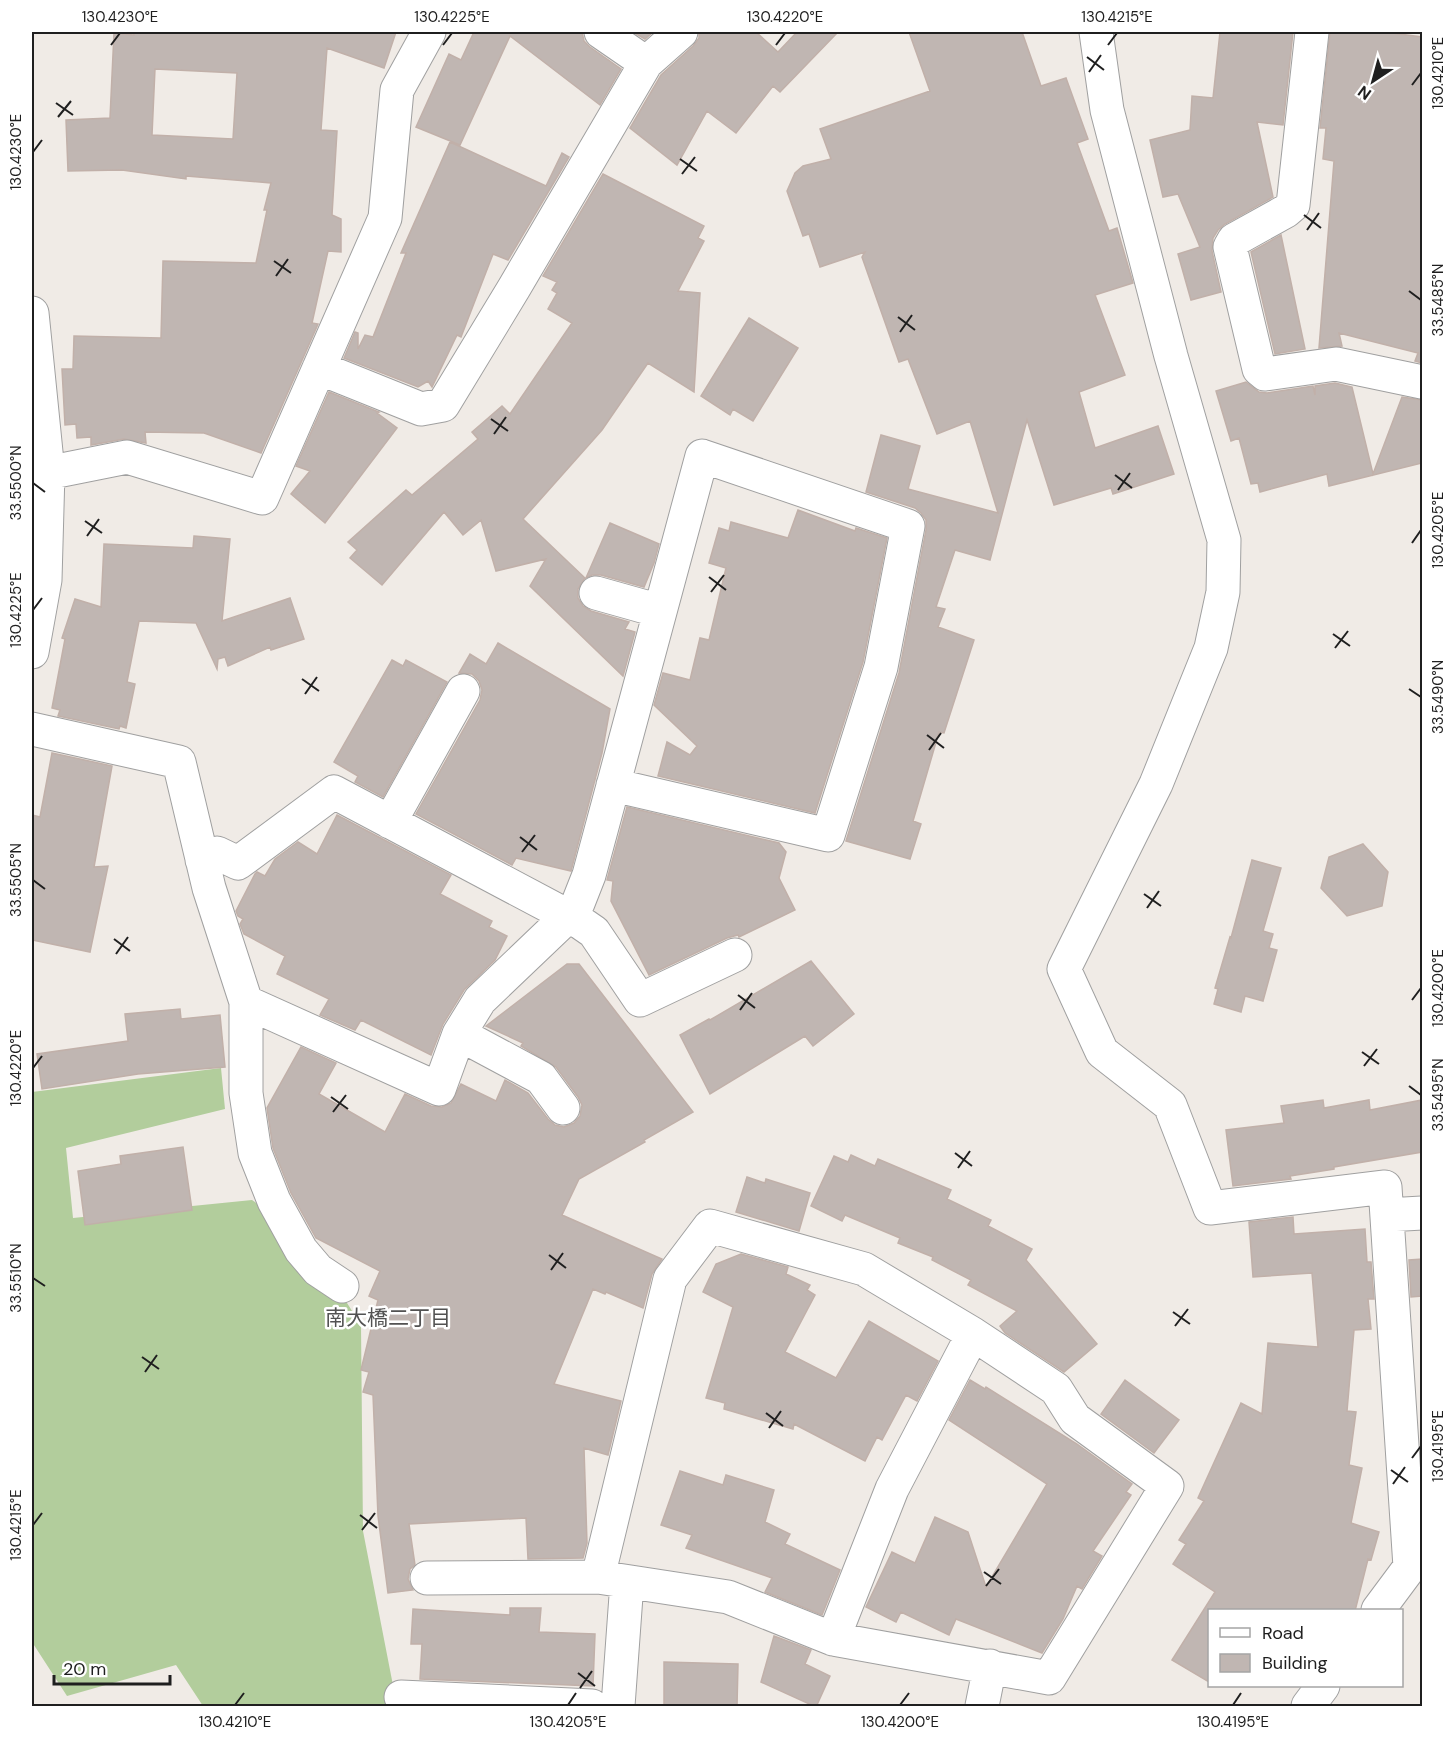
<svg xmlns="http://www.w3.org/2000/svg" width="1454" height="1738" font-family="'DM Sans','Noto Sans JP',sans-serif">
  <rect width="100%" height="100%" fill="#f0ebe6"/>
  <!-- forest -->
  <path fill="#b2cd9c" d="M221,1068L225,1109L66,1148L73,1218L252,1200L305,1237L361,1325L363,1531L397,1706H203L176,1665L67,1696L32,1642V1092Z"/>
  <!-- building -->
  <path fill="#c0b6b2" stroke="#c1b0a9" stroke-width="1.5" fill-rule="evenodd" d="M134,32H396L384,68L327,48L321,130L337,131L332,215L341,219V252L328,251L312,323L318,324L261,453L204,433L145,432L146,443L124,439L91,445V437L77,438L76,424L65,425L62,369H73L74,336L161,338L163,261L256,263L267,210H264L271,183L186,176V179L122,170L68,171L66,120L110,118L114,33L134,35ZM155,69L237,73L233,139L152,135Z
    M474,32H582L584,41L590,47L621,69L600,105L510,36L460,145L416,127L449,54L461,60Z
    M633,32H653L645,39Z
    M699,32H756L778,52L797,32H838L780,92L773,86L736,133L707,111L677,165L630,128L661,75L693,46L699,38Z
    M909,32H1022L1041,86L1066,78L1088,139L1077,143L1109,231L1117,228L1133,283L1095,295L1125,375L1079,392L1095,448L1158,426L1174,474L1113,494L1111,488L1054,505L1027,420L990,560L955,550L936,607L945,609L938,627L974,640L944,733L939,732L913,821L921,824L910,859L846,841L899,673L926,530V520L921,513L915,508L866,492L881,435L920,446L908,489L998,513L970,421L937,434L908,359L899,362L862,257L865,252L820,267L809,234L803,236L787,191L795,173L803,166L831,159L820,129L930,91Z
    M1220,32H1293L1283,125L1257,122L1273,197L1225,224L1218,230L1213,238L1212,251L1221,292L1191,300L1178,254L1200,247L1178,194L1163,197L1150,140L1190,130L1192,96L1213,98Z
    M1330,32H1384L1422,37V363L1415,361L1418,353L1339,333L1342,346L1319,348L1334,161L1323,159L1326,128H1320Z
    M450,142L546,186L562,153L569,157L508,260L493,254L461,337L457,335L432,387L428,381L418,387L344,358L355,332L358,333V349L365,335L373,337L406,253H401Z
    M603,174L704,226L698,238L704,241L678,291L700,293L694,392L648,363L602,430L523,519L585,578L578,589V598L583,606L591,611L629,622L625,629L635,632L623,676L530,586L546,559L496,571L481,520L463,535L444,512L382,585L350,558L357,550L348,542L406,490L412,495L478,439L472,432L502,406L510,414L572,323L548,309L557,293L552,290L557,282L543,276Z
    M1281,235L1305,349L1275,354L1251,252Z
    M749,318L798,348L753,421L733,409L730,415L701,396Z
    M1246,382L1259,392L1267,393L1313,386L1315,395V386L1335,383L1352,387L1373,474L1402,397L1422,400V463L1329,486L1327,474L1260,492L1258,483L1251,484L1239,438L1231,441L1216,391Z
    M329,392L379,412L377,413L397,428L325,523L291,494L310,471L296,466Z
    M798,510L855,531L856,528L887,538L863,662L815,813L658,776L667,742L690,755L697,746L654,705L663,673L690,680L700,638L709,640L726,568L709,563L719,528L729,531L731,522L788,538Z
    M610,523L659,544L654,563L644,587L601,575H592L586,578Z
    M194,536L230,539L222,621L290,598L304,639L271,650L270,647L228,666L225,657L218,659L217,669L196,623L139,621L127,682L135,684L126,728L120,726L119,729L58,716L60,710L52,708L65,639L62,638L75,599L101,607L104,544L193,548Z
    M498,643L610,709L602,753L571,871L516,858L512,865L416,814L480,700L482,690L479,681L472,674L459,673L470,654L486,664Z
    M392,660L403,666L406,660L447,682L383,797L355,782L358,776L334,762Z
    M52,753L112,766L94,867L108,866L90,952L32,940V815L40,817Z
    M627,807L779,843L786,852L779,878L795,910L739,937L738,935L727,938L649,975L611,901L613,881L607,880Z
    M337,815L451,875L440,894L492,921L489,927L507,936L495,960L464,990L443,1024L431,1055L361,1020L355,1030L320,1015L329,999L277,974L285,956L244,934L240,924L243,919L238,916L236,911L255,874L257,872L265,876L275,859L298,842L317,854Z
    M1363,844L1388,872L1382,906L1347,916L1321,888L1329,857Z
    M1252,860L1281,868L1263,931L1273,934L1269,948L1277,950L1263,1001L1245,996L1241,1012L1214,1004L1218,989L1215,988L1230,937L1231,938Z
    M811,961L854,1014L813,1046L805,1036L710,1094L680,1035L709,1019L710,1020Z
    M567,964H579L693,1112L644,1140L645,1142L579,1179L562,1215L662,1259L652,1274L643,1308L606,1292L605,1294L593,1289L554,1384L621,1401L608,1455L584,1448L587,1543L583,1558L528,1559L526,1518L409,1524L415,1565L410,1569L408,1579L413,1590L388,1593L378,1516L373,1395L363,1392L369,1372L361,1370L378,1300L369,1296L380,1271L316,1238L291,1193L273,1148L267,1108L301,1047L336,1063L319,1094L385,1132L405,1094L431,1106L442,1107L451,1103L461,1084L496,1101L505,1080L528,1093L548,1119L555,1125L564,1127L574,1123L580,1116L582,1105L578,1097L556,1067L521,1046L523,1043L486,1026Z
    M180,1009L181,1019L220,1015L225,1067L138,1074L42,1089L37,1054L128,1041L125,1014Z
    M1323,1100L1324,1108L1369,1100L1370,1110L1422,1100V1152L1334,1167V1169L1290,1176L1291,1179L1233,1186L1226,1130L1284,1123L1281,1106Z
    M183,1147L192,1210L85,1225L78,1171L121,1164L120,1156Z
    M851,1155L875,1166L878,1159L951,1190L947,1199L991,1220L988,1226L1032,1249L1026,1260L1097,1344L1064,1372L1005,1333L1000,1326L1017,1311L968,1285L971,1280L932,1260L933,1257L898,1243L900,1238L845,1215L842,1221L811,1206L834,1156L848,1162Z
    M747,1177L765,1183L766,1179L810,1193L799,1231L736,1212Z
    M1293,1217L1294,1234L1365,1229L1367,1262H1371L1374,1299H1368L1371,1329L1354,1330L1347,1411L1356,1412L1349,1465L1362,1468L1351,1523L1379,1532L1371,1560L1368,1559L1355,1611H1209V1682L1172,1660L1215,1592L1173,1564L1186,1544L1179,1540L1204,1501L1198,1498L1241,1403L1262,1414L1268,1343L1318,1347L1312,1273L1253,1277L1249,1222Z
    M741,1254L788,1267L786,1274L810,1285L807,1290L815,1295L785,1352L836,1378L869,1321L938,1361L917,1401L906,1395L882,1440L877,1437L865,1461L794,1424L793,1429L724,1409L725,1403L706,1398L733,1307L703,1292L716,1264Z
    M1422,1259V1296L1411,1297L1409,1260Z
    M970,1380L985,1389L986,1387L1077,1444L1132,1484L1126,1492L1131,1495L1093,1551L1102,1556L1082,1589L1077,1586L1063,1619L1042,1653L956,1619L949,1635L901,1612L896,1622L866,1607L892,1552L915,1563L935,1517L968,1532L986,1587L1047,1484L949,1420Z
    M1125,1380L1179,1420L1154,1453L1101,1414Z
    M680,1471L723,1485L726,1475L774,1490L765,1522L790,1534L785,1544L840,1570L822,1615L765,1592L772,1578L686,1548L692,1535L661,1525Z
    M510,1608H541L539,1632L595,1634L593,1686L420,1679L422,1644H411L413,1609L510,1615Z
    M774,1636L811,1650L805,1664L830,1676L816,1707L761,1682Z
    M664,1662L738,1664L737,1707H664Z"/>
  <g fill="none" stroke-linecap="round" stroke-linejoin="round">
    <!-- street casing -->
    <g stroke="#a0a0a0" stroke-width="35">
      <path id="street" d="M601,32L646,63L681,32
        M1096,32L1107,110L1171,356L1224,540L1223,592L1211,648L1156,784L1064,969L1102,1052L1170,1105L1210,1208L1385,1187L1410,1567L1378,1610
        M1312,32L1293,205L1286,211L1234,240L1230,247L1259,369L1265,374L1336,364L1422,382
        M32,313L48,472L45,580L32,652
        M319,368L421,409L443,405L514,288L646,63
        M32,476L127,457L262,498L385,218L397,90L429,32
        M596,593L660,611
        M32,729L179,762L209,888L246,1002V1093L255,1153L274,1201L301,1250L318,1270L342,1286
        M390,822L463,691
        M202,860L217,853L238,863L334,792L581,923L594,932L640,1000L735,955
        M246,1002L439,1089L459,1034L480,1000L568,916L578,903L589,875L702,456L908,526L881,667L828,835L613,785
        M459,1034L541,1078L563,1108
        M1387,1215L1422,1213
        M598,1577L670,1279L710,1226L864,1269L973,1334L1056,1389L1075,1419L1167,1486L1049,1678L833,1639
        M427,1578L598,1577L728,1597L833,1639L892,1489L973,1334
        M401,1697L592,1706
        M618,1706L627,1582
        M982,1706L990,1666
        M1308,1706L1323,1686"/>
    </g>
    <!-- street -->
    <use href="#street" stroke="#fff" stroke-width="33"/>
  </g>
  <!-- ticks -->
  <path fill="none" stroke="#1f1f1f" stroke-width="2" d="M111,45L120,33M443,45L452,33M776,45L785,33M1108,45L1117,33M1087,57L1104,70M1089,72L1101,55M1412,85L1421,73M56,103L73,115M58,117L71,101M33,152L42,140M680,159L697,171M682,174L695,157M1304,215L1321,228M1307,230L1319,213M274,261L291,273M276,276L288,259M1409,291L1421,300M898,317L915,330M900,332L912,315M491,419L508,431M494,434L506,417M1115,475L1132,488M33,483L45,492M1118,490L1130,473M85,521L102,533M87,536L99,519M1412,543L1421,530M709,577L726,590M711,592L724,575M33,610L42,598M1333,634L1350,646M1335,648L1348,631M302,679L319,691M1409,689L1421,697M305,694L317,677M927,735L944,748M929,750L941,733M520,837L537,850M522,852L535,835M33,880L45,889M1144,894L1161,906M1147,908L1159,891M114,939L130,951M116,954L128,937M738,995L755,1008M1412,1000L1421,988M740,1010L752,993M1362,1052L1379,1064M1364,1066L1377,1049M33,1068L42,1056M1409,1086L1421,1095M331,1097L348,1109M333,1112L346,1095M955,1153L972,1166M958,1168L970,1151M549,1255L566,1268M551,1270L563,1253M33,1278L45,1286M1173,1312L1190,1324M1175,1326L1188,1309M142,1357L159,1369M145,1372L157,1355M766,1413L783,1426M769,1428L781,1411M1412,1458L1421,1446M1391,1470L1408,1482M1393,1484L1405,1467M360,1515L377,1528M33,1525L42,1513M362,1530L375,1513M984,1572L1001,1584M986,1586L999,1569M578,1673L595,1686M580,1688L592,1671M235,1705L244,1693M568,1705L576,1693M900,1705L909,1693M1233,1705L1241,1693"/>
  <g text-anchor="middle" stroke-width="5" stroke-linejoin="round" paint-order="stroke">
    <!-- neighbourhood labels -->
    <g font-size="21" fill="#525252" stroke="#fff">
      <text x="388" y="1325">南大橋二丁目</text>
    </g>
  </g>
  <!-- border -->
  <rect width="1454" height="1738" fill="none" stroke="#ffffff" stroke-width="66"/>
  <!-- legend -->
  <rect x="1208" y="1609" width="195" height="78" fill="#ffffff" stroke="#a5a5a5" stroke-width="1.5"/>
  <rect x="1220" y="1628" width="30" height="9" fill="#ffffff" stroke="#a5a5a5" stroke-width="1.5"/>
  <text x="1262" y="1639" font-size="18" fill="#1f1f1f">Road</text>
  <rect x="1220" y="1654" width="30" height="18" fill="#c0b6b2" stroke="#a5a5a5" stroke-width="1.5"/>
  <text x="1262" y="1669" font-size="18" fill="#1f1f1f">Building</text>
  <!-- north arrow -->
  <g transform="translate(1373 81) rotate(216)" stroke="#ffffff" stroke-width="4.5" paint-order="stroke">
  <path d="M0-4.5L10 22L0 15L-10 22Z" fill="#1f1f1f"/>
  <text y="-9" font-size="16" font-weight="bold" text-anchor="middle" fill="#1f1f1f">N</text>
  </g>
  <!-- scale -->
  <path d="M54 1675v9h116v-9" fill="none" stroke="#1f1f1f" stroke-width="3"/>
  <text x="63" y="1675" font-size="18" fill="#1f1f1f" stroke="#ffffff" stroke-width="4.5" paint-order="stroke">20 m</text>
  <rect x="33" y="33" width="1388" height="1672" fill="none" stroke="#1f1f1f" stroke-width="2"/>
  <g font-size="15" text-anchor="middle" fill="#1f1f1f">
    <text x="120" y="22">130.4230°E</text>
    <text x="452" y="22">130.4225°E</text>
    <text x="785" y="22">130.4220°E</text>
    <text x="1117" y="22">130.4215°E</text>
    <text transform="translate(1438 73) rotate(-90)" y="5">130.4210°E</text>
    <text transform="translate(16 152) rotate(-90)" y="5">130.4230°E</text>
    <text transform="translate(1438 300) rotate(-90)" y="5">33.5485°N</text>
    <text transform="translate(16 483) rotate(-90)" y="5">33.5500°N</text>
    <text transform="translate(1438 530) rotate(-90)" y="5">130.4205°E</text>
    <text transform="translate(16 610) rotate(-90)" y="5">130.4225°E</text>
    <text transform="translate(1438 697) rotate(-90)" y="5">33.5490°N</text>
    <text transform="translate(16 880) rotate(-90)" y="5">33.5505°N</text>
    <text transform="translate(1438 988) rotate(-90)" y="5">130.4200°E</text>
    <text transform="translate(16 1068) rotate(-90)" y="5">130.4220°E</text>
    <text transform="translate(1438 1095) rotate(-90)" y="5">33.5495°N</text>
    <text transform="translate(16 1278) rotate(-90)" y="5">33.5510°N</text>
    <text transform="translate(1438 1446) rotate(-90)" y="5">130.4195°E</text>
    <text transform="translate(16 1525) rotate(-90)" y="5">130.4215°E</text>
    <text x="235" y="1727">130.4210°E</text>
    <text x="568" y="1727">130.4205°E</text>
    <text x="900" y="1727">130.4200°E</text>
    <text x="1233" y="1727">130.4195°E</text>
  </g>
</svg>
